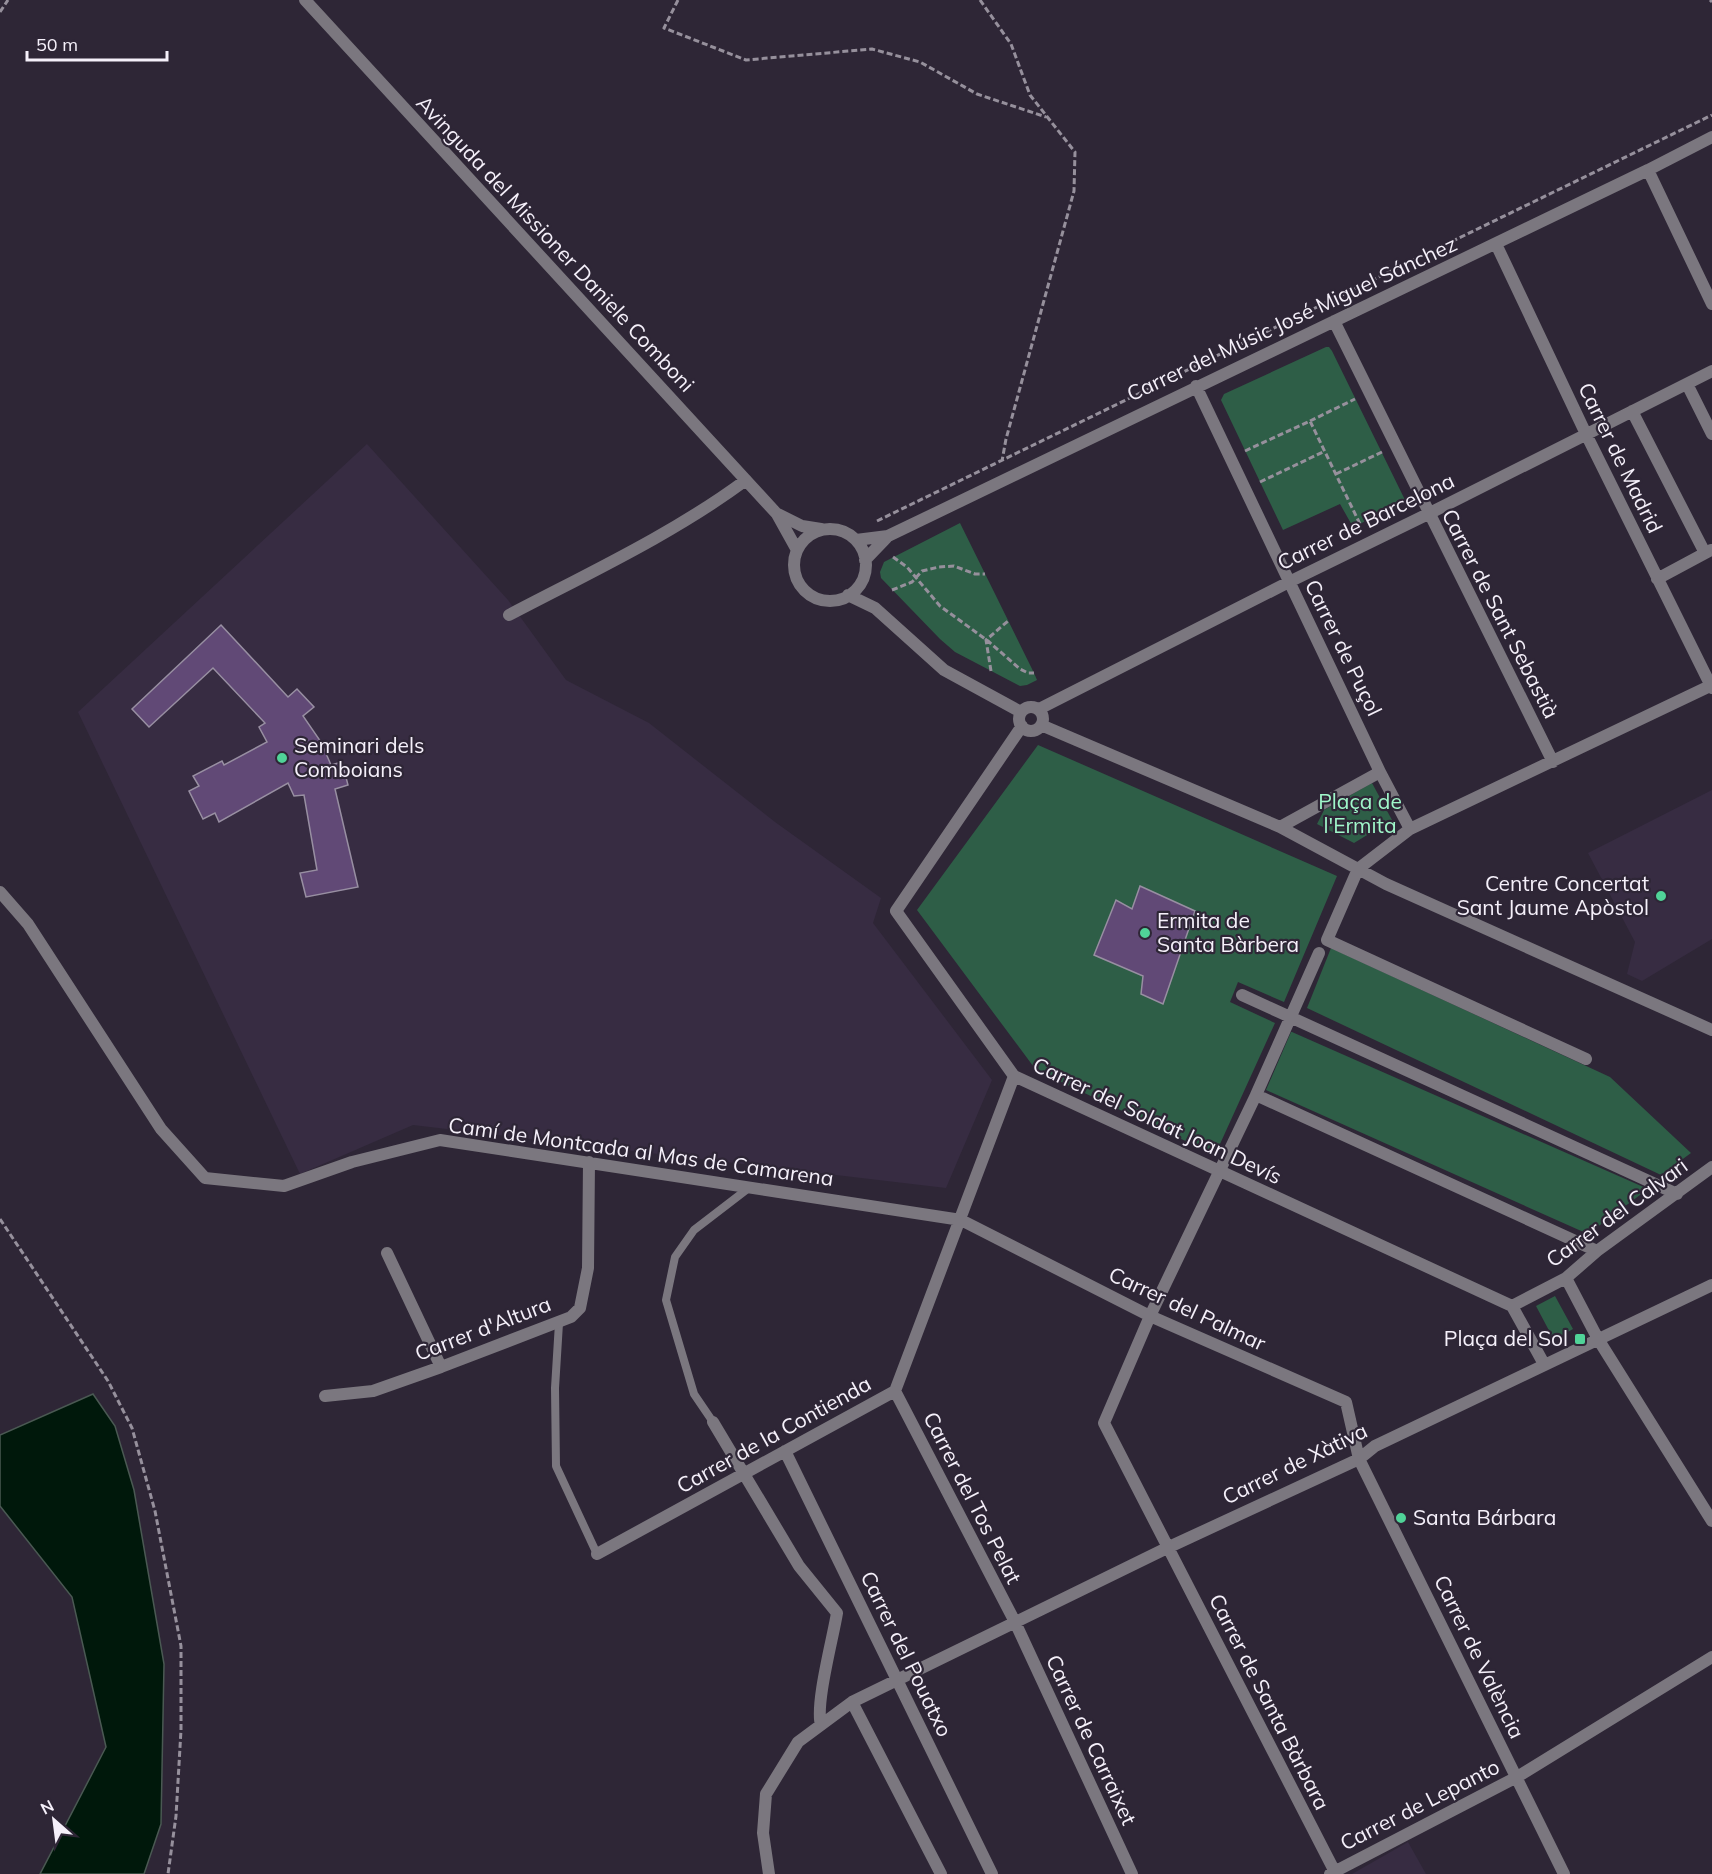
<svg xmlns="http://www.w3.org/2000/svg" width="1712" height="1874" font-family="Mulish,sans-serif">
  <rect width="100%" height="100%" fill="#2e2636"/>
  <!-- built -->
  <path fill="#372c42" d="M367,444L508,600L566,680L649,723L775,822L881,898L873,923L992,1080L946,1188L413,1125L300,1174L78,712Z
    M1712,790V939L1642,981L1627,974L1635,942L1588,853Z
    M1408,1842L1426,1874H1352Z"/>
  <!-- green -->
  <path fill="#2e5e47" d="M1326,347H1329L1332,351L1406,502L1353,527L1340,504L1283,530L1221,400L1224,394Z
    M960,523L1034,673L1037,680L1027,685L1020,686L955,652L940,639L881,578L880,572L884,562Z
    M1038,745L1337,876L1284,1002L1238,982L1230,1002L1275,1023L1215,1155L1036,1070L917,910Z
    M1372,783L1392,820L1354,843L1317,824L1324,810Z
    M1331,948L1610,1077L1691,1153L1661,1175L1307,1008Z
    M1291,1032H1292L1648,1189L1588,1234L1266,1090Z
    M1555,1296L1573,1329L1554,1340L1536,1306Z"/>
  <!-- water -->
  <path fill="#00180b" stroke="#4a5953" stroke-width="1.5" d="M93,1394L115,1426L134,1490L164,1664L161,1824L144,1874H40L106,1747L72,1597L0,1506V1435Z"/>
  <!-- building -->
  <path fill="#614976" stroke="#988fa2" stroke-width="1.5" d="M221,625L288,697L297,689L314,707L303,716L321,742L331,765L342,762L348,785L335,789L358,887L306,897L300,873L317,870L304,795L294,796L288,783L219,822L215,813L203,819L189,791L199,786L193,776L222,761L224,765L267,742L259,727L265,723L213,668L149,727L132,709Z
    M1140,886L1195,911L1163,1004L1141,994L1143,976L1094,955L1116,900L1132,909Z"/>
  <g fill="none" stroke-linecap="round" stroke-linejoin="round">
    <!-- path -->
    <path stroke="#96909c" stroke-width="3" stroke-dasharray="6 3" stroke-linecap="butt" d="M678,0L664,28L746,60L872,49L920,62L977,94L1046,117
      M980,0L1011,44L1030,95L1075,152L1074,191L1006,439L1002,461
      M1710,0L1712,2
      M0,12L8,0
      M1310,421L1355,399
      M1245,451L1310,421L1360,524
      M1336,474L1382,452
      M1260,482L1325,451
      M877,521L1712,115
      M893,557L907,567L940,606L988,641L1020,669L1028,673H1034
      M892,590L912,582L922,571L939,567L954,566L975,574H985
      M991,671L986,640L1008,621
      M0,1219L108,1381L132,1428L155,1511L181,1646V1730L176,1816L168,1874"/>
    <!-- lane -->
    <path stroke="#7b777f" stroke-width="8" d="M559,1323L555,1388L556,1466L597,1554
      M713,1422L694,1394L666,1300L675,1257L694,1230L750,1187"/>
    <!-- street -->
    <path stroke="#7b777f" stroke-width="12" d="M305,0L777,514L797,550
      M1648,170L1712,304
      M1496,244L1586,434L1712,688
      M1334,321L1553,762
      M1687,384L1712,434
      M1196,386L1380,772L1410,829
      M1632,411L1705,553
      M778,514L802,526L821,529
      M794 565a36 36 0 1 1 72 0a36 36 0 1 1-72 0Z
      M856,540L888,536L1648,170L1712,137
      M865,560L888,536
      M1657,579L1711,550
      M848,595L875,608L944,670L1021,712
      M509,615C589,573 673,534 746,480
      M1019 719a12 12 0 1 1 24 0a12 12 0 1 1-24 0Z
      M1039,709L1289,582L1428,514L1712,371
      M1041,725L1280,827L1386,884L1712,1030
      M1022,726L896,911L1014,1076L1512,1306L1544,1364
      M1280,827L1380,772
      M0,892L28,924L161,1129L205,1178L284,1186L352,1162L440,1140L961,1220L1150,1316L1346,1402L1359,1459L1564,1874
      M1242,995L1677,1194
      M1586,1059L1327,940L1358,869L1410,829L1712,685
      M1256,1095L1319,953
      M387,1253L441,1367
      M1566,1278L1598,1339L1712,1521
      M1512,1306L1566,1278L1597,1251L1712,1167
      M895,1391L1015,1622L1132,1874
      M325,1396L373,1391L441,1367L571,1317L580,1308L588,1268L589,1162
      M713,1422L799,1566L837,1613C833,1638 815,1704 821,1725
      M785,1451L992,1874
      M597,1554L895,1391L1014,1076
      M852,1702L941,1874
      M769,1874L763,1833L766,1794L798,1742L852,1702L1167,1548L1359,1459L1375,1446L1712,1285
      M1330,1874L1517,1777L1712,1657
      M1336,1874L1104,1423L1150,1316L1256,1095L1597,1251"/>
  </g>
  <!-- markers -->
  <g fill="#50d398" stroke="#2e2636" stroke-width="2">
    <circle cx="282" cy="758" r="6"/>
    <circle cx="1661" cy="896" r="6"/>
    <circle cx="1145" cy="933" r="6"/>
    <rect x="1574" y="1333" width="12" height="12" rx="3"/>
    <circle cx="1401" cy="1518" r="6"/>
  </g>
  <g text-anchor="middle" stroke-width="4.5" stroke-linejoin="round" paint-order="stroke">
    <!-- street labels -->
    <g font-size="21" fill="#f5f0fa" stroke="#2e2636">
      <text transform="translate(555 244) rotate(47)" y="7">Avinguda del Missioner Daniele Comboni</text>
      <text transform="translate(1292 319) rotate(-25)" y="7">Carrer del Músic José Miguel Sánchez</text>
      <text transform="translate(1620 458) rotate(64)" y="7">Carrer de Madrid</text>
      <text transform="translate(1366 522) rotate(-26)" y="7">Carrer de Barcelona</text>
      <text transform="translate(1500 614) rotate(63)" y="7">Carrer de Sant Sebastià</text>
      <text transform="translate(1343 648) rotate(64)" y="7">Carrer de Puçol</text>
      <text transform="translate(1157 1121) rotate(25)" y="7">Carrer del Soldat Joan Devís</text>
      <text transform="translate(641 1152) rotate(8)" y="7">Camí de Montcada al Mas de Camarena</text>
      <text transform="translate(1617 1213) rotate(-36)" y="7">Carrer del Calvari</text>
      <text transform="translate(1187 1309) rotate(25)" y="7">Carrer del Palmar</text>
      <text transform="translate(483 1329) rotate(-21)" y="7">Carrer d'Altura</text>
      <text transform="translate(774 1435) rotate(-29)" y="7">Carrer de la Contienda</text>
      <text transform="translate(1295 1464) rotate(-26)" y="7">Carrer de Xàtiva</text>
      <text transform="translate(972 1498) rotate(63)" y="7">Carrer del Tos Pelat</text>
      <text transform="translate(906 1654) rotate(64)" y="7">Carrer del Pouatxo</text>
      <text transform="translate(1479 1657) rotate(64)" y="7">Carrer de València</text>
      <text transform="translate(1269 1702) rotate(63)" y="7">Carrer de Santa Bàrbara</text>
      <text transform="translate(1091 1740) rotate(65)" y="7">Carrer de Carraixet</text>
      <text transform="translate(1420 1805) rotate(-27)" y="7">Carrer de Lepanto</text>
    </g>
    <!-- poi labels -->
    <g font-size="21" fill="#f5f0fa" stroke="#2e2636" text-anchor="start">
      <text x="294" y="753">Seminari dels<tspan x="294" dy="24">Comboians</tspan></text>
      <text x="1649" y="891" text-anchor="end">Centre Concertat<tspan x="1649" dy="24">Sant Jaume Apòstol</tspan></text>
      <text x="1157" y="928">Ermita de<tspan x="1157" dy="24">Santa Bàrbera</tspan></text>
      <text x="1568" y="1346" text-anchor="end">Plaça del Sol</text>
      <text x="1413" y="1525">Santa Bárbara</text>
    </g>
    <!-- park labels -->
    <g font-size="21" fill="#a0f7ca" stroke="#2e2636">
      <text x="1360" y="809">Plaça de<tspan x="1360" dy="24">l'Ermita</tspan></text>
    </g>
  </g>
  <!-- north arrow -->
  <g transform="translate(54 1820) rotate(332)" stroke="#2e2636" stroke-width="4.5" paint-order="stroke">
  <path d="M0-4.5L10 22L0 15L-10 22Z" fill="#f5f0fa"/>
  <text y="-9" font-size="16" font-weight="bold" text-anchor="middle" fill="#f5f0fa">N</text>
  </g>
  <!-- scale -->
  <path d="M27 51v9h140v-9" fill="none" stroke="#f5f0fa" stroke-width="3"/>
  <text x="36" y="51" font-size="18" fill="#f5f0fa" stroke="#2e2636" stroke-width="4.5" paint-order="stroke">50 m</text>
</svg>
